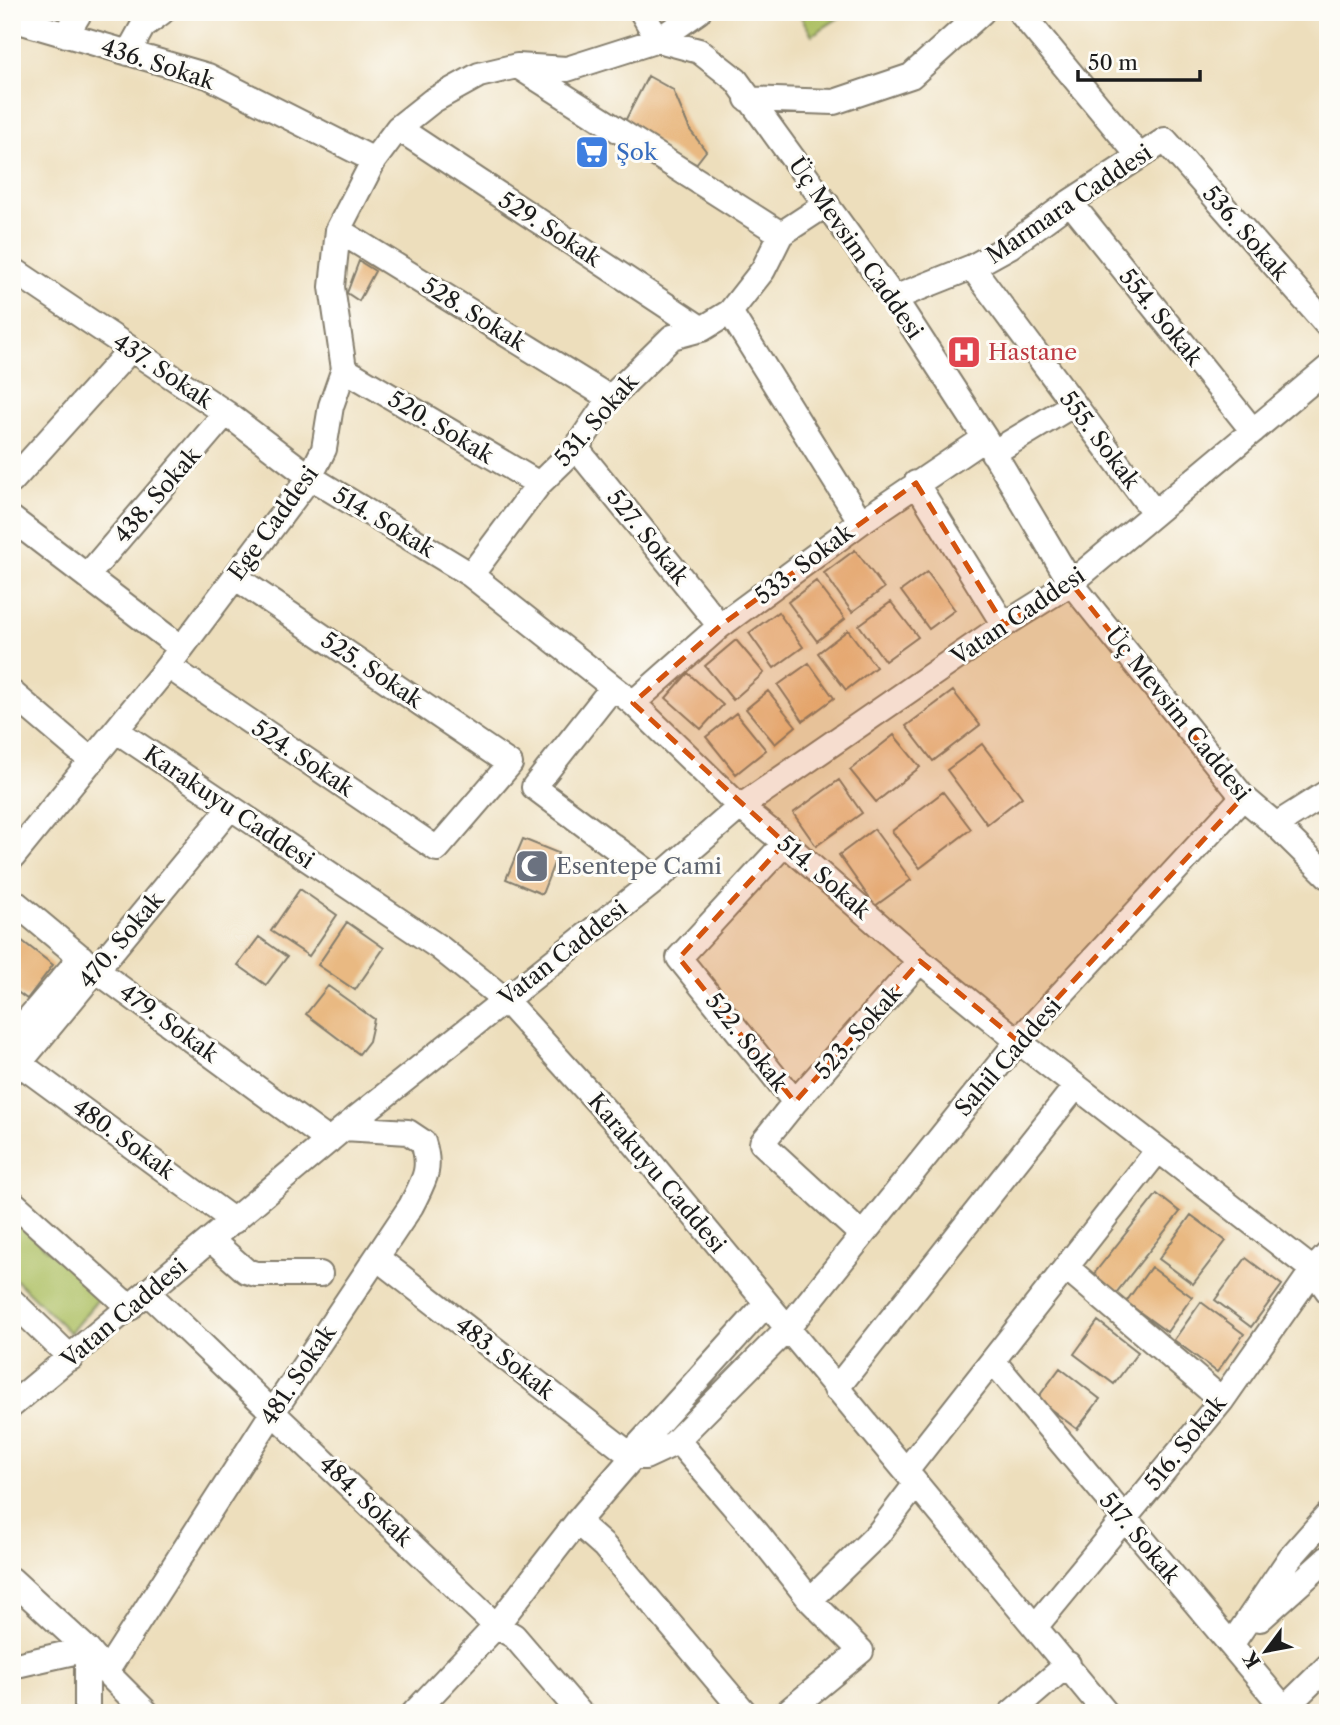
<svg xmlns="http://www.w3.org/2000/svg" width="1340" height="1725" font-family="'Libre Caslon Text',serif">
  <rect width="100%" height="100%" fill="#fdfcf7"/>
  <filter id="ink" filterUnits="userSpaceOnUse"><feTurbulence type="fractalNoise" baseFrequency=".0143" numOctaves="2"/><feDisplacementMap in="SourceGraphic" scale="14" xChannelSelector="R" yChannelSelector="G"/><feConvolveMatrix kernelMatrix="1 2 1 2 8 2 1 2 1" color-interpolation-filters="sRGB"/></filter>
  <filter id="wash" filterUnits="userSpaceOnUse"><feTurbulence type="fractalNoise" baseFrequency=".00686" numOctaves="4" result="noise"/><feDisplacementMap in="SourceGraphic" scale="28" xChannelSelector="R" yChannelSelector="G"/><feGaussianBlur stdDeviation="1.57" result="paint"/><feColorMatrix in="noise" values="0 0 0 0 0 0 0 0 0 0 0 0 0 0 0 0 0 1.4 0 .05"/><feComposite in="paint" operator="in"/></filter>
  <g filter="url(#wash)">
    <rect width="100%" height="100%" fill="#eddebc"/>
    <!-- green -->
    <path fill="#adc064" stroke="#646e40" stroke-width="2" d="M798,12H848L812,35Z
      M12,1218L100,1297L70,1333L12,1276Z"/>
    <g id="blocks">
      <!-- building -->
      <path fill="#e9b982" d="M648,76L673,90L690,130L706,151L696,164L624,123Z
        M359,261L375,271L359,301L347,293Z
        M855,550L884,588L852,612L824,573Z
        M927,572L955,610L929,629L901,591Z
        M816,581L845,619L817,641L788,602Z
        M891,602L918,637L885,661L859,625Z
        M778,612L803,647L774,668L749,633Z
        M848,630L876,667L846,690L818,653Z
        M736,640L764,673L733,700L705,666Z
        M809,663L834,698L803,721L778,685Z
        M688,673L723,705L701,729L666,698Z
        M768,691L796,726L775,744L746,709Z
        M953,691L980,725L933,761L906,726Z
        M736,713L766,750L736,774L706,737Z
        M894,735L920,767L876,802L850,770Z
        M982,744L1022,797L987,824L947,770Z
        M839,780L862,813L816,846L793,813Z
        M943,792L971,829L920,868L892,831Z
        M874,829L911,880L875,906L839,855Z
        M523,839L558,853L542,894L506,879Z
        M300,889L337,915L309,956L271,931Z
        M347,922L384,948L355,990L318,965Z
        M12,933L53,965L27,999L12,988Z
        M259,937L287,957L266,985L238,965Z
        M328,986L374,1019L369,1041L359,1054L306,1014Z
        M1157,1194L1180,1212L1116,1293L1093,1275Z
        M1191,1215L1226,1241L1193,1284L1159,1259Z
        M1246,1258L1282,1285L1251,1327L1215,1300Z
        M1151,1267L1192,1297L1167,1332L1126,1302Z
        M1201,1302L1244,1334L1217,1372L1174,1340Z
        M1098,1321L1138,1352L1114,1384L1074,1354Z
        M1060,1368L1100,1399L1077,1429L1037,1399Z"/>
    </g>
  </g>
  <g filter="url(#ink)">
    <use href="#blocks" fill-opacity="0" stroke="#847d6c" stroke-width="2"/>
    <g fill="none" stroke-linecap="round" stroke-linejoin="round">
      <!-- minor casing -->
      <g stroke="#847d6c" stroke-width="28">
        <path id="minor" d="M642,12L658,40L699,51L736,80L894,298L985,438L1071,583L1243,797L1276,825L1328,876
          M1020,12L1139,156
          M12,19L208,76L374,160
          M66,35L80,12
          M128,53L143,26L162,12
          M519,67L781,234
          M747,99L834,102L911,76L982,12
          M398,128L702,329
          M1070,202L1253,431
          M338,230L610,398
          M972,267L1154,512
          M12,269L226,413L310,477L471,575L633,703L740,807L785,843L920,961L1018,1041L1313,1270L1328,1291
          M894,298L972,267L1010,246L1070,202L1165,140L1328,326
          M730,312L861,522
          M344,369L539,484
          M576,448L720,626
          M993,453L1074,404
          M12,481L130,350
          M916,483L1004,625
          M12,519L181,648
          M471,575L539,484L576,448L610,398L672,337L702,329L730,312L763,270L781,234L827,204
          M87,576L226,413
          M168,666L437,849L510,764L235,577
          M613,687L534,787L657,879
          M12,693L92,761
          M633,703L720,626L861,522L985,438
          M117,731L440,948L504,999L630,1138L1106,1713
          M1276,825L1328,792
          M785,843L679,958L795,1102L762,1143L861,1234
          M12,858L168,666L310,477L324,449L331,406L344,369L332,287L338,230L374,160L398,128L432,101L479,75L517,66L567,69L658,40L698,12
          M12,900L96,970L329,1141
          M12,1038L81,957
          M12,1058L234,1221
          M12,1072L230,808
          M795,1102L920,961
          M12,1202L130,1308
          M211,1240L246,1271L256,1274H320
          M377,1258L633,1457
          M1067,1268L1222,1400
          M148,1293L496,1626L514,1636L580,1713
          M12,1301L71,1358
          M993,1361L1288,1713
          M836,1389L1076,1086
          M12,1405L344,1128L657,879L740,807L1004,625L1071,583L1328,368
          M677,1440L757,1533L810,1600L878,1534L916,1484
          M635,1456L636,1448L766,1304
          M906,1471L1158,1150
          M577,1522L604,1546L745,1713
          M12,1580L87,1649L106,1672L147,1713
          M1260,1619L1328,1558
          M1035,1627L1222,1400L1313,1270L1328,1254
          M1231,1645L1290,1558L1328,1515
          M12,1666L87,1649V1713
          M106,1672L273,1412L411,1206C424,1180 432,1170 423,1142L408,1132L344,1128
          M1284,1709L1328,1666
          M414,1713L496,1626L577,1522L633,1457H645L673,1444L787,1329L1018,1041L1243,797
          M786,1713L861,1651L810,1600
          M1011,1713L1068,1664"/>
      </g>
      <!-- minor -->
      <use href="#minor" stroke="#fff" stroke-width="24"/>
    </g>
  </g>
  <!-- marked area -->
  <path fill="#d4530e" fill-opacity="0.2" stroke="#d4530e" stroke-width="5" stroke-dasharray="14 9" stroke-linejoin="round" d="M916,483L1004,625L1071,583L1243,797L1018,1041L920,961L795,1102L679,958L785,843L633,703L720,626Z"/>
  <!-- icons -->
  <defs>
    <g id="supermarket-square" transform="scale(1.75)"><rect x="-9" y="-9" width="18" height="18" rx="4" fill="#3f7fe0" stroke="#fdfcf7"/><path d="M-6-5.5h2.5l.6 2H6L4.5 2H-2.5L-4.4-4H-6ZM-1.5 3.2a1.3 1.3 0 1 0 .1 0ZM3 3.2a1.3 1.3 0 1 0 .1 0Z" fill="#fff"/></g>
    <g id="hospital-square" transform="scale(1.75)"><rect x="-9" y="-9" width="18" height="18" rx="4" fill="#e0444e" stroke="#fdfcf7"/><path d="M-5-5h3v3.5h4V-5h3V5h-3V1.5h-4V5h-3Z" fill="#fff"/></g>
    <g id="mosque-square" transform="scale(1.75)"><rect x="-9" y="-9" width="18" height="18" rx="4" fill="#6b7280" stroke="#fdfcf7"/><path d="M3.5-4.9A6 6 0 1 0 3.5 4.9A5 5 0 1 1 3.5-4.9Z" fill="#fff"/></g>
  </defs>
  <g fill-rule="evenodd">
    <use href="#supermarket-square" x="592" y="152"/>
    <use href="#hospital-square" x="964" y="352"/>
    <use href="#mosque-square" x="532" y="866"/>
  </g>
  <g text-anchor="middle" stroke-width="6" stroke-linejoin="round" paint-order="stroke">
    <!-- street labels -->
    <g font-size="23" fill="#1c1c1c" stroke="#fdfcf7">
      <text transform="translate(158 64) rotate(18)" y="8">436. Sokak</text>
      <text transform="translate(1069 204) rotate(-34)" y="8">Marmara Caddesi</text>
      <text transform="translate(550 229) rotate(33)" y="8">529. Sokak</text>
      <text transform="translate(1246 233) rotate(49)" y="8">536. Sokak</text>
      <text transform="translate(856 248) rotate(55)" y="8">Üç Mevsim Caddesi</text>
      <text transform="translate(474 314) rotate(32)" y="8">528. Sokak</text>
      <text transform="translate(1161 317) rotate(51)" y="8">554. Sokak</text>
      <text transform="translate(163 371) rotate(34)" y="8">437. Sokak</text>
      <text transform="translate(596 420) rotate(-49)" y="8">531. Sokak</text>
      <text transform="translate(441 427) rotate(31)" y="8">520. Sokak</text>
      <text transform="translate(1100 440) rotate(53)" y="8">555. Sokak</text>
      <text transform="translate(157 495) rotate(-49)" y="8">438. Sokak</text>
      <text transform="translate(384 522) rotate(31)" y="8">514. Sokak</text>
      <text transform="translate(273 523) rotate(-54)" y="8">Ege Caddesi</text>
      <text transform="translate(648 537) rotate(51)" y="8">527. Sokak</text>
      <text transform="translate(804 564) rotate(-37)" y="8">533. Sokak</text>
      <text transform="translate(1018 616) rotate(-34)" y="8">Vatan Caddesi</text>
      <text transform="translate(372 670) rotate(34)" y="8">525. Sokak</text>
      <text transform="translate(1178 714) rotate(51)" y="8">Üç Mevsim Caddesi</text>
      <text transform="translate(303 758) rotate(34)" y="8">524. Sokak</text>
      <text transform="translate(229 807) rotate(34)" y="8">Karakuyu Caddesi</text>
      <text transform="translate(824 877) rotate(41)" y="8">514. Sokak</text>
      <text transform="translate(121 940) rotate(-50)" y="8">470. Sokak</text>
      <text transform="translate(563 953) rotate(-38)" y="8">Vatan Caddesi</text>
      <text transform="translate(169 1023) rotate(36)" y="8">479. Sokak</text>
      <text transform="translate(858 1032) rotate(-48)" y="8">523. Sokak</text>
      <text transform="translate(747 1042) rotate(52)" y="8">522. Sokak</text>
      <text transform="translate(1008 1057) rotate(-49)" y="8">Sahil Caddesi</text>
      <text transform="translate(124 1139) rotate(36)" y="8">480. Sokak</text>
      <text transform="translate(657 1173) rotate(50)" y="8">Karakuyu Caddesi</text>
      <text transform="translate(124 1313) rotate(-40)" y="8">Vatan Caddesi</text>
      <text transform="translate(505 1358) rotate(38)" y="8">483. Sokak</text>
      <text transform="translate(298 1375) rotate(-56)" y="8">481. Sokak</text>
      <text transform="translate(1185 1443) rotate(-51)" y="8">516. Sokak</text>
      <text transform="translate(366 1501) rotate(44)" y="8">484. Sokak</text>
      <text transform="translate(1140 1538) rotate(50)" y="8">517. Sokak</text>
    </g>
    <!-- shop labels -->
    <g font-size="23" fill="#366cbe" stroke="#fdfcf7" text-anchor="start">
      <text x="616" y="160">Şok</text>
    </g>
    <!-- health labels -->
    <g font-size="23" fill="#be3a42" stroke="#fdfcf7" text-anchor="start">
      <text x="988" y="360">Hastane</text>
    </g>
    <!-- worship labels -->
    <g font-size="23" fill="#5b616d" stroke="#fdfcf7" text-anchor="start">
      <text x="556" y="874">Esentepe Cami</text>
    </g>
  </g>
  <!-- margin -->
  <rect width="1340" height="1725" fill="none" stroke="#fdfcf7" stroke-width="42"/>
  <!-- north arrow -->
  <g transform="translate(1266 1651) rotate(238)" stroke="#fdfcf7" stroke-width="5" paint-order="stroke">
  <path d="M0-5L12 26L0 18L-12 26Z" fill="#1c1c1c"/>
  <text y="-10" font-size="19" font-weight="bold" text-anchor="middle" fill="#1c1c1c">K</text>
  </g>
  <!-- scale -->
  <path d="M1078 70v10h122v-10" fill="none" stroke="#1c1c1c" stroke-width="3.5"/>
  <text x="1088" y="70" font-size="21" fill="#1c1c1c" stroke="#fdfcf7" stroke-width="5" paint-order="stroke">50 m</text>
</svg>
